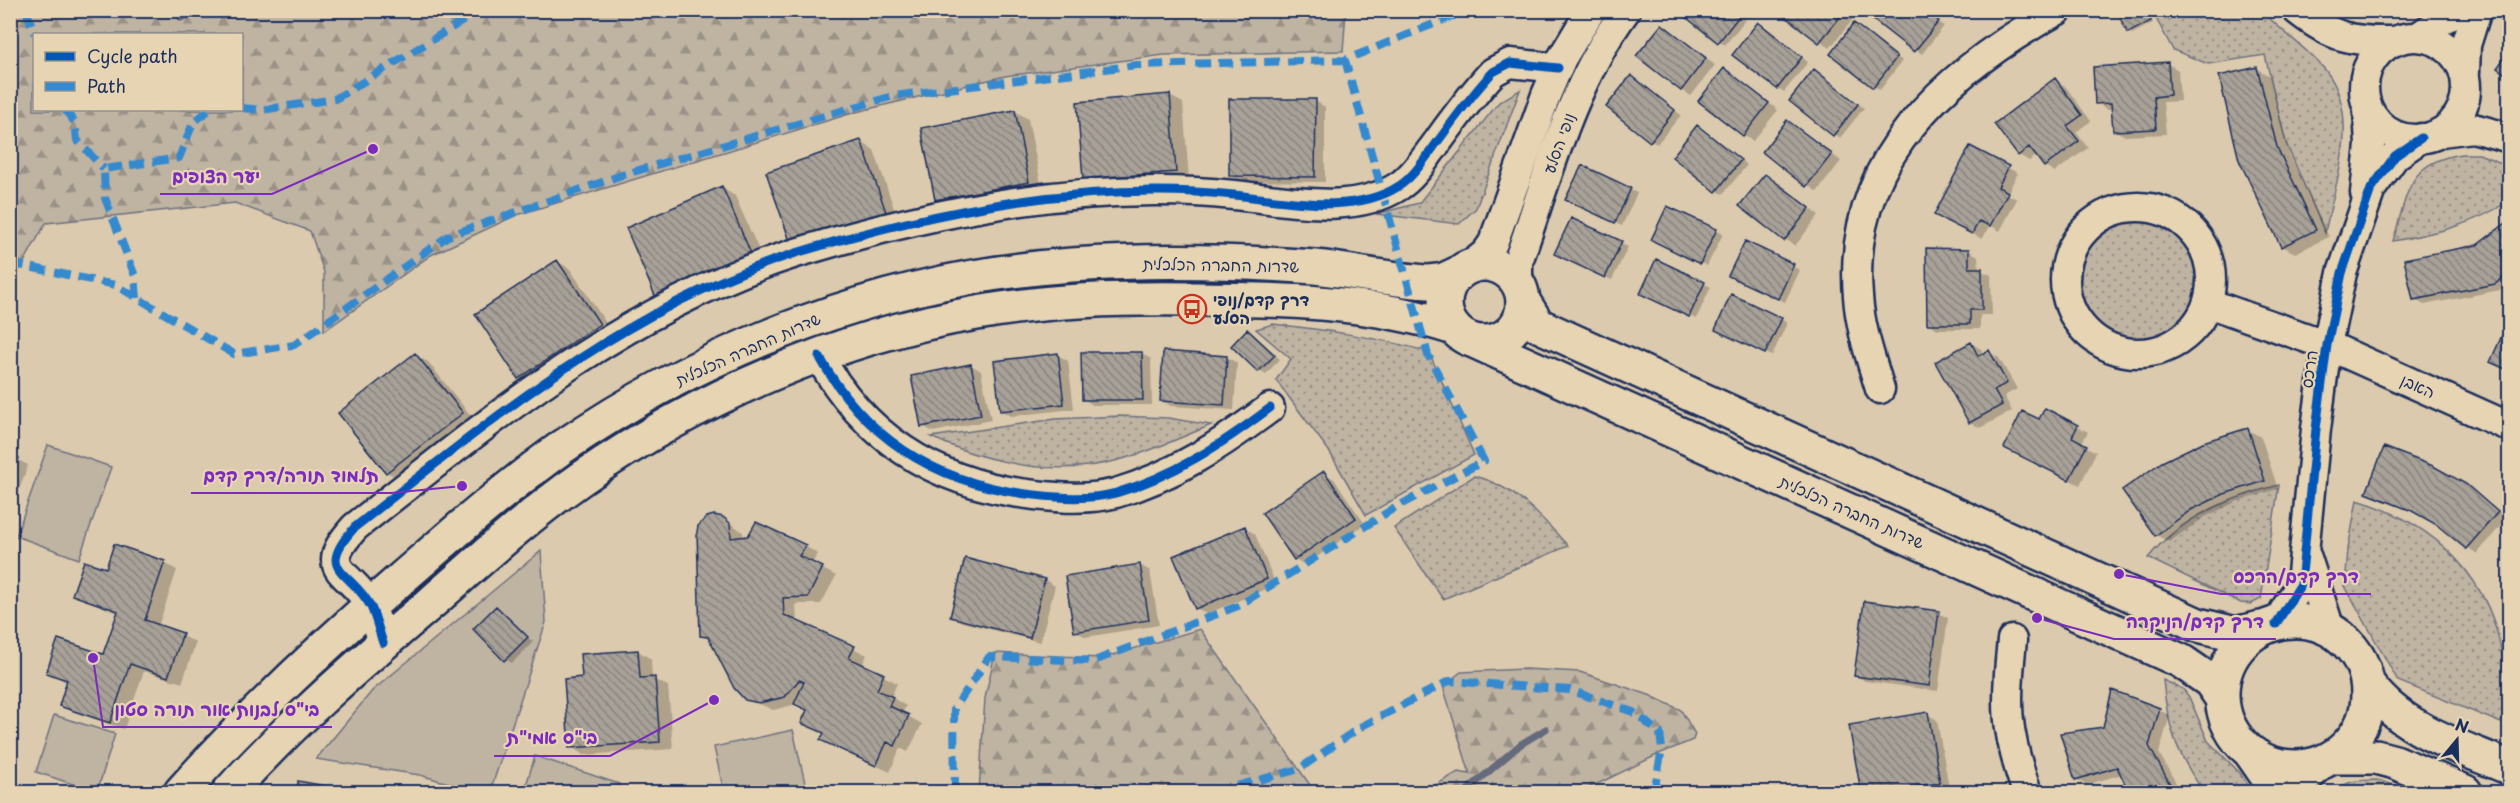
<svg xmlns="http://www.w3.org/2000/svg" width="2520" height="803" font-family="'Playpen Sans','Playpen Sans Hebrew',sans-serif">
  <defs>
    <pattern id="forest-firs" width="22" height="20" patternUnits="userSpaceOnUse" patternTransform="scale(1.5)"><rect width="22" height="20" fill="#bfb3a2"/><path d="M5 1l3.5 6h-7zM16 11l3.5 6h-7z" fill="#9a9287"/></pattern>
    <pattern id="park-dots" width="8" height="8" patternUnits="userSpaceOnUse" patternTransform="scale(1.5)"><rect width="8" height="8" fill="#bfb3a2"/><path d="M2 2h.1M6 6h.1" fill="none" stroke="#9a9287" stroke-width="1.8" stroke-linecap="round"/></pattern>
    <pattern id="building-back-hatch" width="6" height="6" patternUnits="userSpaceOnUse" patternTransform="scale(1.5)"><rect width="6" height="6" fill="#a8a198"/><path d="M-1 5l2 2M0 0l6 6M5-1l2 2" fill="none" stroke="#88847f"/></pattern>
  </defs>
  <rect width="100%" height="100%" fill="#dbcaad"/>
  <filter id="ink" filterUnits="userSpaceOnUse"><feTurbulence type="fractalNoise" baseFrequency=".0167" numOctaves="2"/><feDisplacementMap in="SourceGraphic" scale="12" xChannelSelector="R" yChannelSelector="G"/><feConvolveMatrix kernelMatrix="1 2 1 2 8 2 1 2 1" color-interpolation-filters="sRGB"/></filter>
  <g filter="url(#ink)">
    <!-- grass -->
    <path fill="#bfb3a2" stroke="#6d7180" stroke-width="1.5" d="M48,445L111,467L79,559L16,536Z
      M541,551L546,622L490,792H480L420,775L316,759L372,691Z
      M54,715L115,734L97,792L36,772Z
      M793,730L807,792H724L714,747Z
      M535,756L619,784L616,792H524Z"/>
    <!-- forest -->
    <path fill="url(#forest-firs)" stroke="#6d7180" stroke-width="1.5" fill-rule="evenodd" d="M10,11L11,10L1346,11L1343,51L1164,55L1005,76L856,112L517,215L431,255L324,331V272L310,231L235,203L46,223L11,285ZM34,34H242V110H34Z
      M1200,629L1315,792H979L985,698L995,653L1102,658Z
      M1525,669L1580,672L1649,695L1681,710L1695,734L1693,740L1661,753L1587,789L1564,792H1424L1458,772L1470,774L1443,686L1461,672Z"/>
    <!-- park -->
    <path fill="url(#park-dots)" stroke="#6d7180" stroke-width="1.5" d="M2152,11H2262C2282,32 2308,49 2326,71C2362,117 2335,182 2325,233L2286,143L2265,55L2208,64L2173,50Z
      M1520,90L1476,208L1459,224L1376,214L1419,203L1499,102Z
      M2462,154H2479L2509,166V201C2473,225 2436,233 2393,241C2408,194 2406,162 2462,154Z
      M2074 280a64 64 0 1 1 128 0a64 64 0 1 1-128 0Z
      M1273,324C1326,330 1377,337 1429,352L1474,455L1366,515L1329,451L1276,380L1291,359L1256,329Z
      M1120,416L1168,418L1211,425C1172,441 1131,461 1088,466C1036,473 978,459 931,437L1055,419Z
      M1474,476C1514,485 1542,517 1568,546L1443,599L1394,528Z
      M2279,485L2261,599L2251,604L2241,603L2148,558C2181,517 2229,498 2279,485Z
      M2357,500C2436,523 2494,580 2503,664C2506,683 2508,704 2501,723L2398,681L2345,586L2348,549Z
      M2163,680L2183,689L2189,697L2208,741L2240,773L2252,792H2204C2177,755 2167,726 2163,680Z
      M2377,780L2399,787L2396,792H2335C2346,780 2361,780 2377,780Z"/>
    <!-- shadow -->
    <path fill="#0003" d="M1743,10L1749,15L1725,45L1719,41Z
      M1780,10H1845L1854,18L1830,48Z
      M1925,10L1944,26L1922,54L1873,18Z
      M1950,10H1970L1960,19Z
      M2137,10H2147L2153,23L2132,34L2129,32Z
      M1662,26L1715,65L1691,96L1681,90Z
      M1765,28L1808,62L1784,92L1778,88Z
      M1861,29L1902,61L1880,90L1874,86Z
      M2168,64L2178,70L2180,101L2163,102L2166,134L2125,136L2114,130L2113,109H2107L2097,103Z
      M2257,69L2270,76L2290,156L2329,237L2295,253L2282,246Z
      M1821,75L1864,108L1840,138L1834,134Z
      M1734,76L1778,110L1753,141L1743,135Z
      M2055,80L2065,86L2091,121L2076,132L2088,148L2055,172L2045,166L2037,155L2029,161L2019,155Z
      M1638,81L1681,115L1657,144L1651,141Z
      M1170,96L1183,103L1189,179L1098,185L1085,178Z
      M1315,101L1325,107V182L1240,181L1230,175Z
      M1015,111L1028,119L1042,189L950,207L936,199Z
      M1788,121L1841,161L1817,192L1764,151Z
      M1704,131L1747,165L1723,194L1717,191Z
      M861,142L874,150L898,220L805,251Z
      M1582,167L1637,193L1622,226L1573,203Z
      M2008,168L2018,173L2007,194L2017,199L2000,231L1990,225L1982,239L1946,220Z
      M1766,176L1819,215L1795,246L1741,206Z
      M722,188L735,196L765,264L628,229Z
      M1572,220L1628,247L1612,280L1563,258Z
      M2510,222V286L2505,289L2424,305L2414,299Z
      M1716,230L1723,234L1707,266L1660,244Z
      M1745,243L1800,270L1785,302L1737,279Z
      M1968,250L1978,256L1979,270L1991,275L1992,315H1980V329H1938L1928,323Z
      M557,261L570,269L612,332L532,385L519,378Z
      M1657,261L1711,287L1696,319L1649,297Z
      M1781,319L1787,323L1772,356L1723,333Z
      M1247,331L1280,359L1266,374L1259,371Z
      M1971,343L1981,349L1984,355L1989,352L1999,358L2017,389L2004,396L2012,411L1980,428L1970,422Z
      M1141,353L1151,359L1152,405H1093L1083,399Z
      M1165,353L1227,357L1237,363L1234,410L1171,406L1161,400Z
      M415,355L428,362L475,421L400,480L387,472Z
      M1058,355L1068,361L1074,409L1011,416L1001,411Z
      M971,365L981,371L991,420L933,432L923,426Z
      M2045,410L2088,432L2081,444L2096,452L2080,485L2016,453Z
      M2248,430L2261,437L2278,489L2238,501L2205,517L2169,542L2156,535Z
      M10,456L28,465L18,493L10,490Z
      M1324,473L1334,479L1365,524L1305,565L1295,559Z
      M2465,485L2507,518L2477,554L2424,516L2368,492Z
      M723,518L743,532V538H749L757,524L805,546L818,554L812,563L836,576L821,604H796L797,622L867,655L862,665L897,683L891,697L906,706L902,713L922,724L908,752L900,748L890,772L822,740L825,734L816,729L809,711L797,704L773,710L746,698L712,641L702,636Z
      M1245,528L1255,534L1276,585L1206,614L1196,608Z
      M164,563L177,570L158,627L196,642L182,683L144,671L124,729L74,712L61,705L68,683L48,673L104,656L118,613L74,595L107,570Z
      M1140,565L1150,571L1159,625L1086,637L1076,631Z
      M1045,580L1055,586L1040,642L962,622L952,616Z
      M2510,589V600L2506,590Z
      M496,608L533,642L512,663L505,659Z
      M1938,613L1948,618L1938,691L1865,681L1855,675Z
      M638,651L651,659L652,679L668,686L673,749L584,755L571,747L584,679Z
      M2113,692L2170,715L2159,753L2181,792H2131L2122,774L2086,785L2076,779L2104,728Z
      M1927,714L1937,720L1949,788L1921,792H1862L1851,726Z
      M300,783L342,790L346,792H298Z"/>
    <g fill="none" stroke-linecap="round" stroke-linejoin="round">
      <!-- stream -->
      <path stroke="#656a7d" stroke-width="7" d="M181,18L198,10
        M1465,792L1521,744L1546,729"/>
    </g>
    <!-- building -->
    <path fill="url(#building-back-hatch)" stroke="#1b2f5e" stroke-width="1.5" d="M1677,10H1743V11L1718,43Z
      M1777,10H1844L1845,11L1819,43Z
      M1877,10H1925L1939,21L1914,52L1871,18Z
      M2134,10H2146L2151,21L2128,33L2120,18Z
      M1758,22L1802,57L1777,89L1732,55Z
      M1854,23L1897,57L1873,88L1830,54Z
      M1662,24L1706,58L1681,91L1636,56Z
      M2510,50V77L2497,68Z
      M2168,62L2170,95L2154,97L2156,129L2113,131L2111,103L2095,104L2093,67Z
      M2257,67L2277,147L2316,230L2281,247L2239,160L2219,76Z
      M1724,68L1769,103L1743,136L1698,101Z
      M1814,69L1858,104L1833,136L1789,101Z
      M1631,75L1675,110L1650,142L1606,107Z
      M2055,78L2082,115L2067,126L2079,141L2044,167L2029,147L2018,156L1994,124Z
      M1170,94L1176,172L1083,179L1077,102Z
      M1229,99H1316L1315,177L1229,176Z
      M1015,110L1029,182L935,200L921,128Z
      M1787,120L1832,154L1806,187L1762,152Z
      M1697,125L1741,160L1716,192L1672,157Z
      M861,140L886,212L791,244L766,172Z
      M1970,146L2009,166L1998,187L2008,192L1990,226L1979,221L1972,234L1934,215Z
      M1582,165L1631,188L1615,223L1565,200Z
      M1765,174L1810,208L1784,241L1739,206Z
      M722,186L752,256L656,298L626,228Z
      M1667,206L1717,229L1700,264L1651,240Z
      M1571,218L1622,241L1605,278L1554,254Z
      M2510,220V273L2495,284L2413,300L2404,259L2477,245Z
      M1745,241L1794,264L1778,299L1728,276Z
      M1926,248L1969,249V268H1982V310H1970V324H1927Z
      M1656,259L1705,282L1689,317L1640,294Z
      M557,260L600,324L518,379L475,314Z
      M1731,294L1782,318L1765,354L1715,330Z
      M2509,320H2510V371L2490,362Z
      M1247,329L1275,355L1258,372L1231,346Z
      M1971,342L1978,356L1989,350L2007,383L1994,390L2002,405L1969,423L1935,362Z
      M1163,351L1227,356L1224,405L1160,401Z
      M1081,352H1142L1143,400H1082Z
      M415,353L463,413L386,473L338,413Z
      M1058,353L1064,404L1000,411L994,361Z
      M971,364L981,415L921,427L911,376Z
      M2045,408L2078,425L2072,437L2087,445L2069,480L2004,448L2022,411L2039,419Z
      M2248,428L2265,481L2224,494L2191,510L2155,536L2122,490L2162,462L2203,442Z
      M2384,447L2433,466L2466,484L2498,512L2466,549L2437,525L2412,511L2366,493Z
      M10,455L19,458L10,481Z
      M1324,471L1356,518L1294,560L1262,513Z
      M714,515L723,517L730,523L731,538L748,536L756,522L806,545L799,556L823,567L808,597L783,598L784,615L855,646L849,658L884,674L877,690L893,697L889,706L909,715L895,746L887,742L876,766L820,740L824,733L801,723L807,710L794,704L804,682L799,680L785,697L759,703L745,700L734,688L708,637L700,636L697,532L698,526L707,517Z
      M1245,526L1267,579L1195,609L1173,556Z
      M114,544L165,561L145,620L183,633L168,677L130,664L110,723L59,706L67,680L46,673L58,639L103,654L118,611L72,595L84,561L106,568Z
      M965,558L1045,579L1030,638L950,617Z
      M1140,564L1149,620L1074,632L1065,576Z
      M1864,601L1939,611L1929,686L1854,676Z
      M496,606L528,637L504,661L473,629Z
      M638,650L640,678L655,677L660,742L569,748L564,679L582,677L580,654Z
      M2112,690L2160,708L2149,746L2171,786L2159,792H2129L2117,767L2075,780L2060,733L2103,727Z
      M1928,712L1940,783L1881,792H1861L1849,725Z
      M298,781L343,789L342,792H297Z"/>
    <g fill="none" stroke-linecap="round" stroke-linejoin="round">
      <!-- minor casing -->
      <g stroke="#1b2f5e" stroke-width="33">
        <path id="minor" d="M2297,10C2332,38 2352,42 2396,41
          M2419,36L2457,10
          M2364 88a51 51 0 1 1 102 0a51 51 0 1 1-102 0Z
          M2465,72L2466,45L2477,10
          M2441,132L2473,128L2510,138
          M2365,193L2370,145L2368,109
          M2065 280a73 73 0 1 1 146 0a73 73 0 1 1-146 0Z
          M1469,267L1486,253L1493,243L1546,95L1562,58L1591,10
          M1518,285V262C1548,176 1571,85 1626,10
          M2208,303L2327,345L2510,427
          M819,356C866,441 939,485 1035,495C1061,498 1089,500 1116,493C1174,476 1222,444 1270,408
          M1880,389C1871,359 1860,328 1858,296C1846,158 1948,71 2058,10
          M2307,558L2330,629
          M2276,624L2301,584L2316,429L2327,345L2342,273L2371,189L2395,156L2421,138
          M2012,640C2005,704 2005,731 2027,792
          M383,643C379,631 376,618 371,607C351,569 313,573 355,527C492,419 627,306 796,253C937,210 1087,180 1234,195C1285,200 1353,216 1399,186C1413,177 1423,161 1433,148C1452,122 1471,95 1493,72L1510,63L1558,68
          M2239,740L2275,792
          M2299,792L2306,780L2327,760"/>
      </g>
      <!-- major casing -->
      <g stroke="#1b2f5e" stroke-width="38">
        <path id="major" d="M1445 303a39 39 0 1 1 78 0a39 39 0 1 1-78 0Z
          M1523,301L1538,325L2198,625L2236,634L2260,628
          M1474,341L2181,661L2210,681L2221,697
          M2222 694a73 73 0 1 1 146 0a73 73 0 1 1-146 0Z
          M2368,684C2401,730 2459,746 2510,768
          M2333,757H2376L2395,762L2465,792
          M181,792C249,716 323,646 401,579C453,534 505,488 561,448C711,345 891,277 1072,265C1152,259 1235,261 1315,267C1353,271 1390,280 1428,282L1444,280L1459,273
          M229,792C291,723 361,662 432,602C481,559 529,515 582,478C698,398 838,336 977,313C1048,300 1120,298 1192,299C1278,299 1371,301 1454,328"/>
      </g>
      <!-- minor -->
      <use href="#minor" stroke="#e7d4b2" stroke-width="28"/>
      <!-- major -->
      <use href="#major" stroke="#e7d4b2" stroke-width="33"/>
      <!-- quiet -->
      <path stroke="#368acf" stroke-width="8" stroke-dasharray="15 8" stroke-linecap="butt" d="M26,10L35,34
        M242,108L261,110L335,99L466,19L469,10
        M65,110L75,123L77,140L104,169
        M10,263L115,285L234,354L294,345L448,236L622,175L893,96L1137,65L1345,60L1468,10
        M137,298L135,276L105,198L104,169L179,158L193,123L209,110
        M955,792L954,709L989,657L1094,661L1238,606L1396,507L1484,461L1428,355L1345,60
        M1215,792L1299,769L1362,726L1449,681L1570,690L1633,712L1660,733L1662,749L1654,792"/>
      <!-- cycleway casing -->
      <g stroke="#e7d4b2" stroke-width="13">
        <path id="cycleway" d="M819,356C866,441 939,485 1035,495C1061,498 1089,500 1116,493C1174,476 1222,444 1270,408
          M2276,624L2301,584L2316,429L2327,345L2342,273L2371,189L2395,156L2421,138
          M383,643C379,631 376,618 371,607C351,569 313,573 355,527C492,419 627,306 796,253C937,210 1087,180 1234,195C1285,200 1353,216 1399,186C1413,177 1423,161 1433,148C1452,122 1471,95 1493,72L1510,63L1558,68"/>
      </g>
      <!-- cycleway -->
      <use href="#cycleway" stroke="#0057b8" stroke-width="9"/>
    </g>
  </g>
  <!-- icons -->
  <defs>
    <g id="bus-ring" transform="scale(1.5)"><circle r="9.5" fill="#e7d4b2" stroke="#c8321e" stroke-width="1.5"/><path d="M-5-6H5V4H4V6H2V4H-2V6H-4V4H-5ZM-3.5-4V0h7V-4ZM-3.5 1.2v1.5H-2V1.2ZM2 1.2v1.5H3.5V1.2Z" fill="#c8321e"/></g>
  </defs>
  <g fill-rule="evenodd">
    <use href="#bus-ring" x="1192" y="309"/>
  </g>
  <g text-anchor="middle" stroke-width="4.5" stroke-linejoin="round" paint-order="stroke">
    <!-- street labels -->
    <g font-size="16" fill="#1b2f5e" stroke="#e7d4b2">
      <text transform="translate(1559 143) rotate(-70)" y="6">נופי הסלע</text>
      <text transform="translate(1221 265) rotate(1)" y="6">שדרות החברה הכלכלית</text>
      <text transform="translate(748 349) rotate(-24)" y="6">שדרות החברה הכלכלית</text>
      <text transform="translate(2309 369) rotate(-82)" y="6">הרכס</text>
      <text transform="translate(2418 386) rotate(24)" y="6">האבן</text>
      <text transform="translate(1852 512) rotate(24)" y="6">שדרות החברה הכלכלית</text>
    </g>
    <!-- poi labels -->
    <g font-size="16" font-weight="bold" fill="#1b2f5e" stroke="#e7d4b2" text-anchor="start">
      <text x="1213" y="306">דרך קדם/נופי<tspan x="1213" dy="18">הסלע</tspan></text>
    </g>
  </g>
  <!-- callouts -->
  <path fill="none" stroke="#7b2cbf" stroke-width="2" d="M373 149L272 194H160M462 486L391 493H191M2119 574L2221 594H2371M2037 618L2114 639H2276M93 658L103 727H332M714 700L610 756H494"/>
  <g fill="#7b2cbf" stroke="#e7d4b2" stroke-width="2">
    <circle cx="373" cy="149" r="6"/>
    <circle cx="462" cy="486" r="6"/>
    <circle cx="2119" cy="574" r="6"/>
    <circle cx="2037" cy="618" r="6"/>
    <circle cx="93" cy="658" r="6"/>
    <circle cx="714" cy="700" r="6"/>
  </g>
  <g font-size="18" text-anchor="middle" font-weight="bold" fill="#7b2cbf" stroke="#e7d4b2" stroke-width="4.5" stroke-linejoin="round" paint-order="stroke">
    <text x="216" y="183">יער הצופים</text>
    <text x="291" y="482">תלמוד תורה/דרך קדם</text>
    <text x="2296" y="583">דרך קדם/הרכס</text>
    <text x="2195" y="628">דרך קדם/הניקרה</text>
    <text x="217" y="716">בי"ס לבנות אור תורה סטון</text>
    <text x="552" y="744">בי"ס אמי"ת</text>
  </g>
  <!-- margin -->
  <rect width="2520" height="803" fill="none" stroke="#e7d4b2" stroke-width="36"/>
  <rect x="18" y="18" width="2484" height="767" fill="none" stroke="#1b2f5e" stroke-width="2" filter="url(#ink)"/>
  <!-- legend -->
  <rect x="33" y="33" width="210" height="78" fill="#e7d4b2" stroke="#959290" stroke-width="1.5"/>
  <rect x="45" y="52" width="30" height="9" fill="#0057b8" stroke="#959290" stroke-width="1.5"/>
  <text x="87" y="63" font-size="18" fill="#1b2f5e">Cycle path</text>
  <rect x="45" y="82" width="30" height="9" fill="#368acf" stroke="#959290" stroke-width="1.5"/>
  <text x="87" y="93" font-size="18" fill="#1b2f5e">Path</text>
  <!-- north arrow -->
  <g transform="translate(2457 740) rotate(19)" stroke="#e7d4b2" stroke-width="4.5" paint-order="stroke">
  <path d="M0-4.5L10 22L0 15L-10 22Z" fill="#1b2f5e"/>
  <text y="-9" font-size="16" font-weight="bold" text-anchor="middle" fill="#1b2f5e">N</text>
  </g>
</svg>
